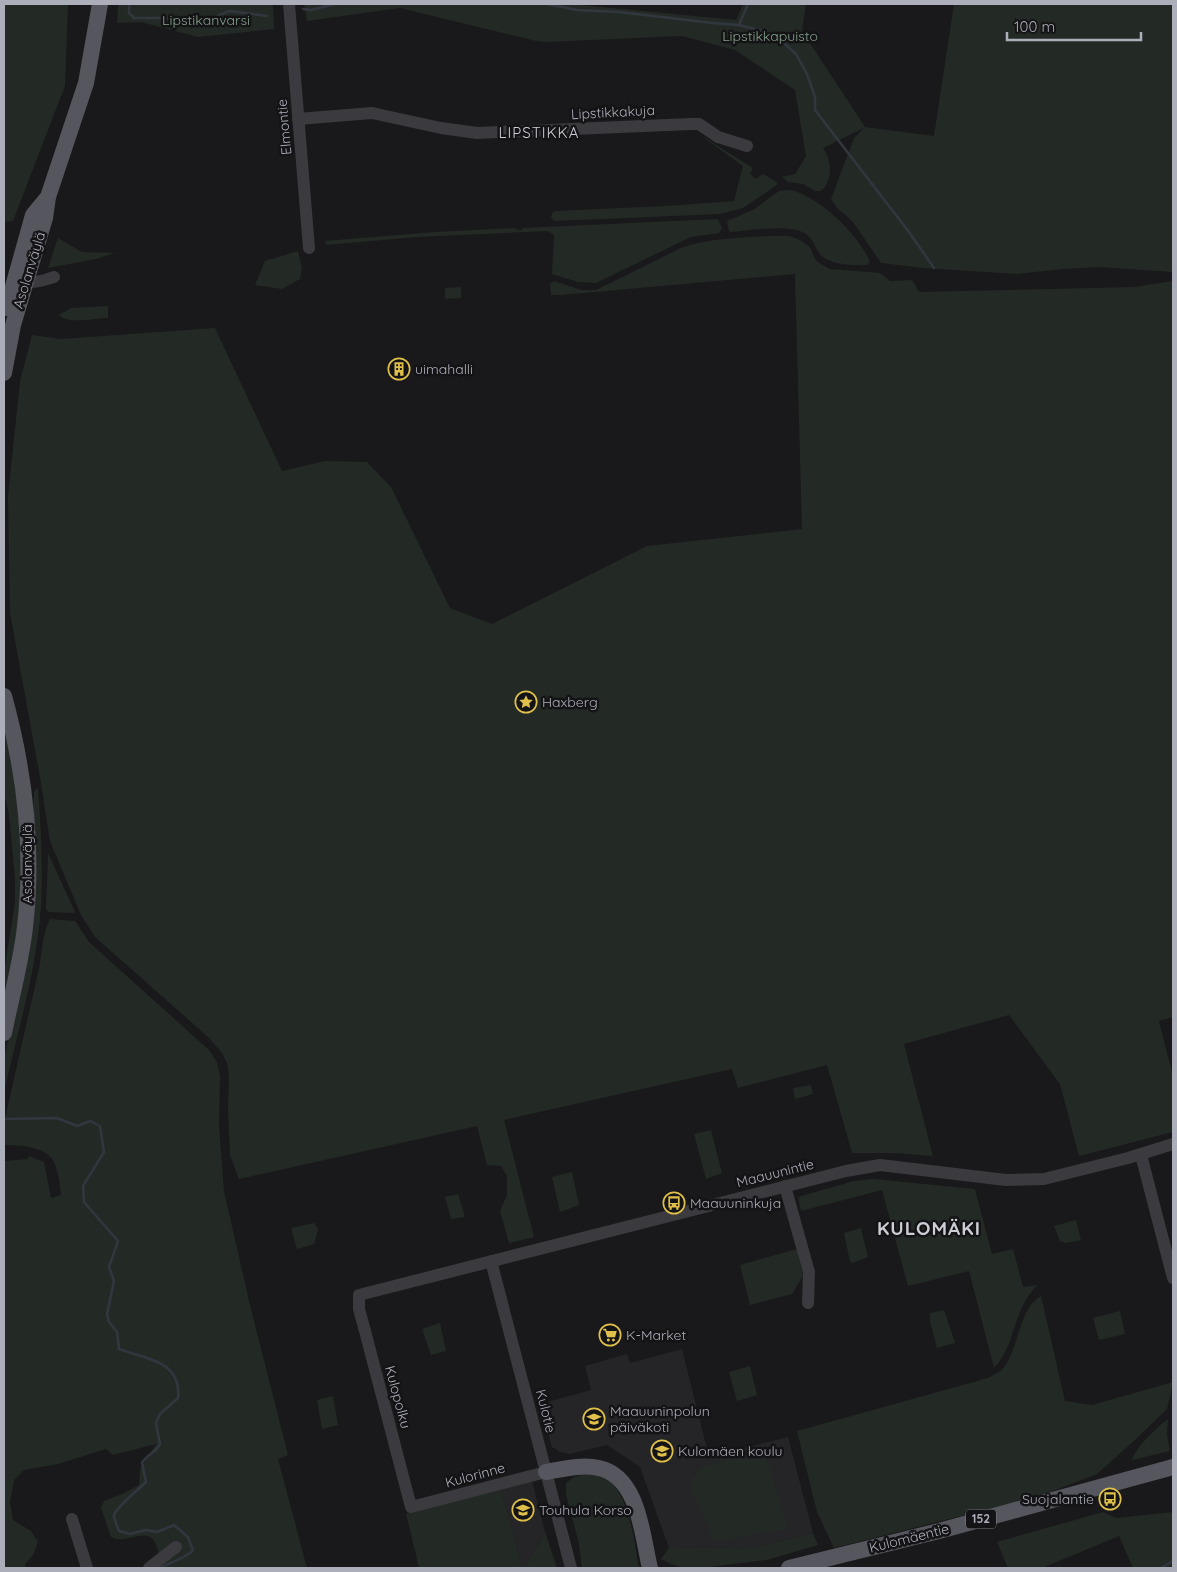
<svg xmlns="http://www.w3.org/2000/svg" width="1177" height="1572" font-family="Quicksand,sans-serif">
  <rect width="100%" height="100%" fill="#19181a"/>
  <!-- built -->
  <path fill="#252527" d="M682,1349L709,1457L788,1437L813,1533L758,1547L669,1548L640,1467L607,1445L570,1454L560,1452L552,1447L540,1404L591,1390L585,1366L627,1354L630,1363Z
    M532,1481L545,1532L525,1568H522L501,1489Z"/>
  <!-- green -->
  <path fill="#232a25" d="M4,4H68L65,86L13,221L4,222Z
    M118,4H148V5L174,4H273L274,29L198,37L141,22L117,23Z
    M304,4H570L736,20L743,4H806L802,31L865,127L934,136L954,4H1173V272L1098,267L1063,269L1017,274L923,268L881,263L853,222L837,208L831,199L854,138L864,128L823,148C832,160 833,181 821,191H815L803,184L788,182L782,177L795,174L806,156L795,90L735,50L682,36L547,42L536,41L400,8L307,21Z
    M697,133L753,168L750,174L756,179L763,174L777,182V185L743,208L720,214L554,221L551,217L552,213L555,211L666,206L734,201L743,166Z
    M790,190C819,196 859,235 870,262L867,265C854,265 829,266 819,253C815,247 813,239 806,234C789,223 749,231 729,232L727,221L753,210L779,191Z
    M718,219L722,228L719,233L691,237L596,283L578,282L552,274L554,235L548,231L417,237L326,245L325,241L435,232L516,228L517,230H522V228Z
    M769,236H789L798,239L810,247L816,261L830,269L880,273L890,281L912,280L919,292L1134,287L1173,281V1017L1159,1021L1173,1076V1132L1079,1156L1060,1084L1009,1015L904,1044L933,1156L894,1153H852L827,1065L738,1088L732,1069L504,1120L534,1237L509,1243L500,1211L507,1195V1176L501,1166L487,1165L477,1126L239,1179L230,1155L228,1109L229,1076L227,1063L222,1053L208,1037L95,937L81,915L50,841L40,777L10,613L8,496L20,381L32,335L61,339L215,328L282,471L325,461L367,462L391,487L450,608L492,624L647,546L802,529L795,274L561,295H551L550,284L554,281L581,290H596L681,248C709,238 740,238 769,236Z
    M58,238L82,252L115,253L96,259L48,268Z
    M298,251L302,268L300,279L282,289L255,285L265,261Z
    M461,287V298L445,299V288Z
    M108,306V318C94,318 69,325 59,315L71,308Z
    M4,722L23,824L21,918L4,1007V972L15,903V879L9,815L4,793Z
    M38,788C41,827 43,866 41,906C37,968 18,1031 4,1092V1057L27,957L34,791Z
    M48,853L75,912L73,913L49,912L46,909Z
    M50,919L75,921L89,942L209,1050L217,1062L220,1076L219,1126L224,1191L250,1305L288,1455L278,1459L307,1568H156L160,1565C159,1558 159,1551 156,1545C148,1524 128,1546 111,1537L101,1508L104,1501L122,1494L139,1485L140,1469L156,1444L113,1455L106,1449L58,1464L24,1470L14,1480L10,1502L13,1520L31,1531L38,1542L33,1555L25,1564V1568H4V1161L28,1159L29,1156L44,1162L51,1198L61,1195C60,1186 59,1176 56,1167C50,1145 21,1146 4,1145V1123L40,964C42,949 43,933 50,919Z
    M811,1085L813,1094L795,1099L793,1088Z
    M711,1130L722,1173L706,1179L694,1134Z
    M572,1172L579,1205L560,1212L552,1177Z
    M873,1179L975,1189L992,1254L1013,1249L1023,1287L1038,1285C1012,1308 1017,1344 994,1368L969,1271L908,1286L882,1190L801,1211L798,1197L854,1181Z
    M458,1194L465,1217L451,1219L445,1197Z
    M1076,1220L1081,1240L1066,1243L1060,1241L1054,1226Z
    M314,1223L318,1230L314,1244L297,1249L291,1228Z
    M861,1228L868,1257L853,1263L850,1262L844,1233Z
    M797,1249L803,1276L792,1294L750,1305L740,1265Z
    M1041,1296L1065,1401L1092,1405L1173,1382L1167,1409L1135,1440L1097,1474L1040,1496L834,1548L817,1512L797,1431L988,1378C993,1375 1001,1372 1004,1367C1019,1349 1019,1307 1041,1296Z
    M944,1310L955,1343L937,1348L930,1321V1313Z
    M1120,1311L1125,1334L1099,1340L1093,1318Z
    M440,1323L446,1351L431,1355L422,1329Z
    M750,1366L757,1395L737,1401L729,1372Z
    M333,1396L338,1425L322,1429L317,1400Z
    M1168,1419L1167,1435L1170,1451L1132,1460C1135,1448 1158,1426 1168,1419Z
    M764,1450L788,1529L714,1541L692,1489L691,1480L704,1466Z
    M590,1473C596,1475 604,1476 609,1480C630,1499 634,1541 639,1568H582L579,1544L566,1494V1483L574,1477Z
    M501,1489L522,1568H417L419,1567L406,1514Z
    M1103,1512L1116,1518L1173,1512V1568H1133L1119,1536L1042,1568H1008L997,1542Z
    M545,1532L557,1568H525Z
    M813,1533L818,1545L767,1560L701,1568H683L671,1564L661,1559L669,1548L758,1547Z"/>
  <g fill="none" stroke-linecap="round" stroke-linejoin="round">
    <!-- stream -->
    <path stroke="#32373f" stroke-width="2.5" d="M129,4V13L134,18H168L196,25L210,22L219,15L230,11L267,16
      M547,4L577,10L619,12L713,23L739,25L748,4
      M303,9L311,10L335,4
      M739,25L778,35L786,45L796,54L807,74L815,97V110L909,232L934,268
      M6,1119L57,1118L77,1126L90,1121L100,1126L104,1152L83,1186L84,1202L118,1241L109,1267L114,1281L107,1314L109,1322L117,1332L119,1349C145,1359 182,1360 178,1398L160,1414L156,1423L160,1444C156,1453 147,1454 142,1463L146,1482C140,1488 115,1509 114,1515C114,1520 117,1526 119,1531L130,1534L146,1530L157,1532L174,1525L188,1537L193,1550C186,1559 171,1561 161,1568
      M1161,1568L1173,1561"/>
    <!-- minor -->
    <path stroke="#3a3a3f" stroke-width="12" d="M289,4L309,248
      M298,119L372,113L441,128L477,133L691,124H699L718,137L747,146
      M19,278C32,285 41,281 54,277
      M1141,1155L1173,1278
      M785,1186L809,1272L808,1303
      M491,1261L571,1568
      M546,1472L411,1507L365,1331L359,1309V1295L846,1171L880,1165L1006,1180L1044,1179L1128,1158L1173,1144
      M72,1519L87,1568
      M149,1568L176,1547"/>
    <!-- major -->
    <path stroke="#56575e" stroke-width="16" d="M7,308L33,215L47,198
      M4,373L13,325L45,218L48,197L86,83L100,4
      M4,696C25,772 34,849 25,927C21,963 11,998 4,1033
      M546,1472C563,1469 582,1464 599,1468C639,1477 642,1535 650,1568
      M789,1568L939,1531L1173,1467"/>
  </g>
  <!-- icons -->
  <defs>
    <g id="building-ring" transform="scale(1.125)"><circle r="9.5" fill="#141315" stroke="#dfc04b" stroke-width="1.5"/><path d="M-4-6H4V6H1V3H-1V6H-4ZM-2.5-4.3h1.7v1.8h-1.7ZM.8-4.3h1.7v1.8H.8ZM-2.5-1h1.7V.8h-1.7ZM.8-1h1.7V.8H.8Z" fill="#dfc04b"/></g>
    <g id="sight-ring" transform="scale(1.125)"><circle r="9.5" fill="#141315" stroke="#dfc04b" stroke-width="1.5"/><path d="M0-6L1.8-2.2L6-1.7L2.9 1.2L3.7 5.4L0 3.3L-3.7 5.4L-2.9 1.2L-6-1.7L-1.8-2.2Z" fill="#dfc04b"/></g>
    <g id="bus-ring" transform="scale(1.125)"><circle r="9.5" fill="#141315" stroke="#dfc04b" stroke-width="1.5"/><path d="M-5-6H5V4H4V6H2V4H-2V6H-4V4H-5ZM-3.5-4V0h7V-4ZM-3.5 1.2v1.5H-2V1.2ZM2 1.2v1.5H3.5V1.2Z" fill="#dfc04b"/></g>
    <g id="supermarket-ring" transform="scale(1.125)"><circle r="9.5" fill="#141315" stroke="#dfc04b" stroke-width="1.5"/><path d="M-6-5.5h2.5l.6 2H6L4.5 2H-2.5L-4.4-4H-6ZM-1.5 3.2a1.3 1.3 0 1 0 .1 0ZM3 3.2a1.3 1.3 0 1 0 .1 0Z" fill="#dfc04b"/></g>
    <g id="school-ring" transform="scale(1.125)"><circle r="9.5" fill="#141315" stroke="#dfc04b" stroke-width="1.5"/><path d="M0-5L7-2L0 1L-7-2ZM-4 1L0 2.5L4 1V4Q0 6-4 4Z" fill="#dfc04b"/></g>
  </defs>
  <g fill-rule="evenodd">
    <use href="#building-ring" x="399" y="369"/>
    <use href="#sight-ring" x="526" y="702"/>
    <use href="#bus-ring" x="674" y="1203"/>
    <use href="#supermarket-ring" x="610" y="1335"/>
    <use href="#school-ring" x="594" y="1419"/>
    <use href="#school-ring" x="662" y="1451"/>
    <use href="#bus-ring" x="1110" y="1499"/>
    <use href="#school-ring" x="523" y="1510"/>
  </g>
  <g text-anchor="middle" stroke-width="5" stroke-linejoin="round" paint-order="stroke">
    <!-- shield labels -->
    <rect fill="#141315" stroke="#7e8088" stroke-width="1" x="966" y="1509.5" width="30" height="19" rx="4"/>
    <g font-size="12" font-weight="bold" fill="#acaeb9">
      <text x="981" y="1523">152</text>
    </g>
    <!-- park labels -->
    <g font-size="14" fill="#85a18b" stroke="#141315">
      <text x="206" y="25">Lipstikanvarsi</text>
      <text x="770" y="41">Lipstikkapuisto</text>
    </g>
    <!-- street labels -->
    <g font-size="14" fill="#acaeb9" stroke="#141315">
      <text transform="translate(613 112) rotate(-3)" y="5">Lipstikkakuja</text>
      <text transform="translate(284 127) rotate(-95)" y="5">Elmontie</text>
      <text transform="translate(29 270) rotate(-73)" y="5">Asolanväylä</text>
      <text transform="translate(27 864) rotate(-90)" y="5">Asolanväylä</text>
      <text transform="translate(775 1173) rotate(-14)" y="5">Maauunintie</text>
      <text transform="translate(398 1397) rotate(75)" y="5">Kulopolku</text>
      <text transform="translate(546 1411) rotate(76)" y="5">Kulotie</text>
      <text transform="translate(475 1475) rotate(-15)" y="5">Kulorinne</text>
      <text transform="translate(909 1538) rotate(-14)" y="5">Kulomäentie</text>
    </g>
    <!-- poi labels -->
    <g font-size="14" fill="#acaeb9" stroke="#141315" text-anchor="start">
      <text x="415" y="374">uimahalli</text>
      <text x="542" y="707">Haxberg</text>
      <text x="690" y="1208">Maauuninkuja</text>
      <text x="626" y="1340">K-Market</text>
      <text x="610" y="1416">Maauuninpolun<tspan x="610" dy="16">päiväkoti</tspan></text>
      <text x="678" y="1456">Kulomäen koulu</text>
      <text x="1094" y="1504" text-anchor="end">Suojalantie</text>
      <text x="539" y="1515">Touhula Korso</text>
    </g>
    <!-- neighbourhood labels -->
    <g font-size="15" letter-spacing="1" fill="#cdced5" stroke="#141315">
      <text x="539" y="138">LIPSTIKKA</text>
    </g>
    <!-- district labels -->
    <g font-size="19" font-weight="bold" letter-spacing="1" fill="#cdced5" stroke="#141315">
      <text x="929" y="1235">KULOMÄKI</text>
    </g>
  </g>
  <!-- border -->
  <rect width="1177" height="1572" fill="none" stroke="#acaeb9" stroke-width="10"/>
  <!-- scale -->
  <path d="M1007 32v8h134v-8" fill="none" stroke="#acaeb9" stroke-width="2.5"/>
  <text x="1014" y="32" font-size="15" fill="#acaeb9" stroke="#141315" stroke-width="4" paint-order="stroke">100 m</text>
</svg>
